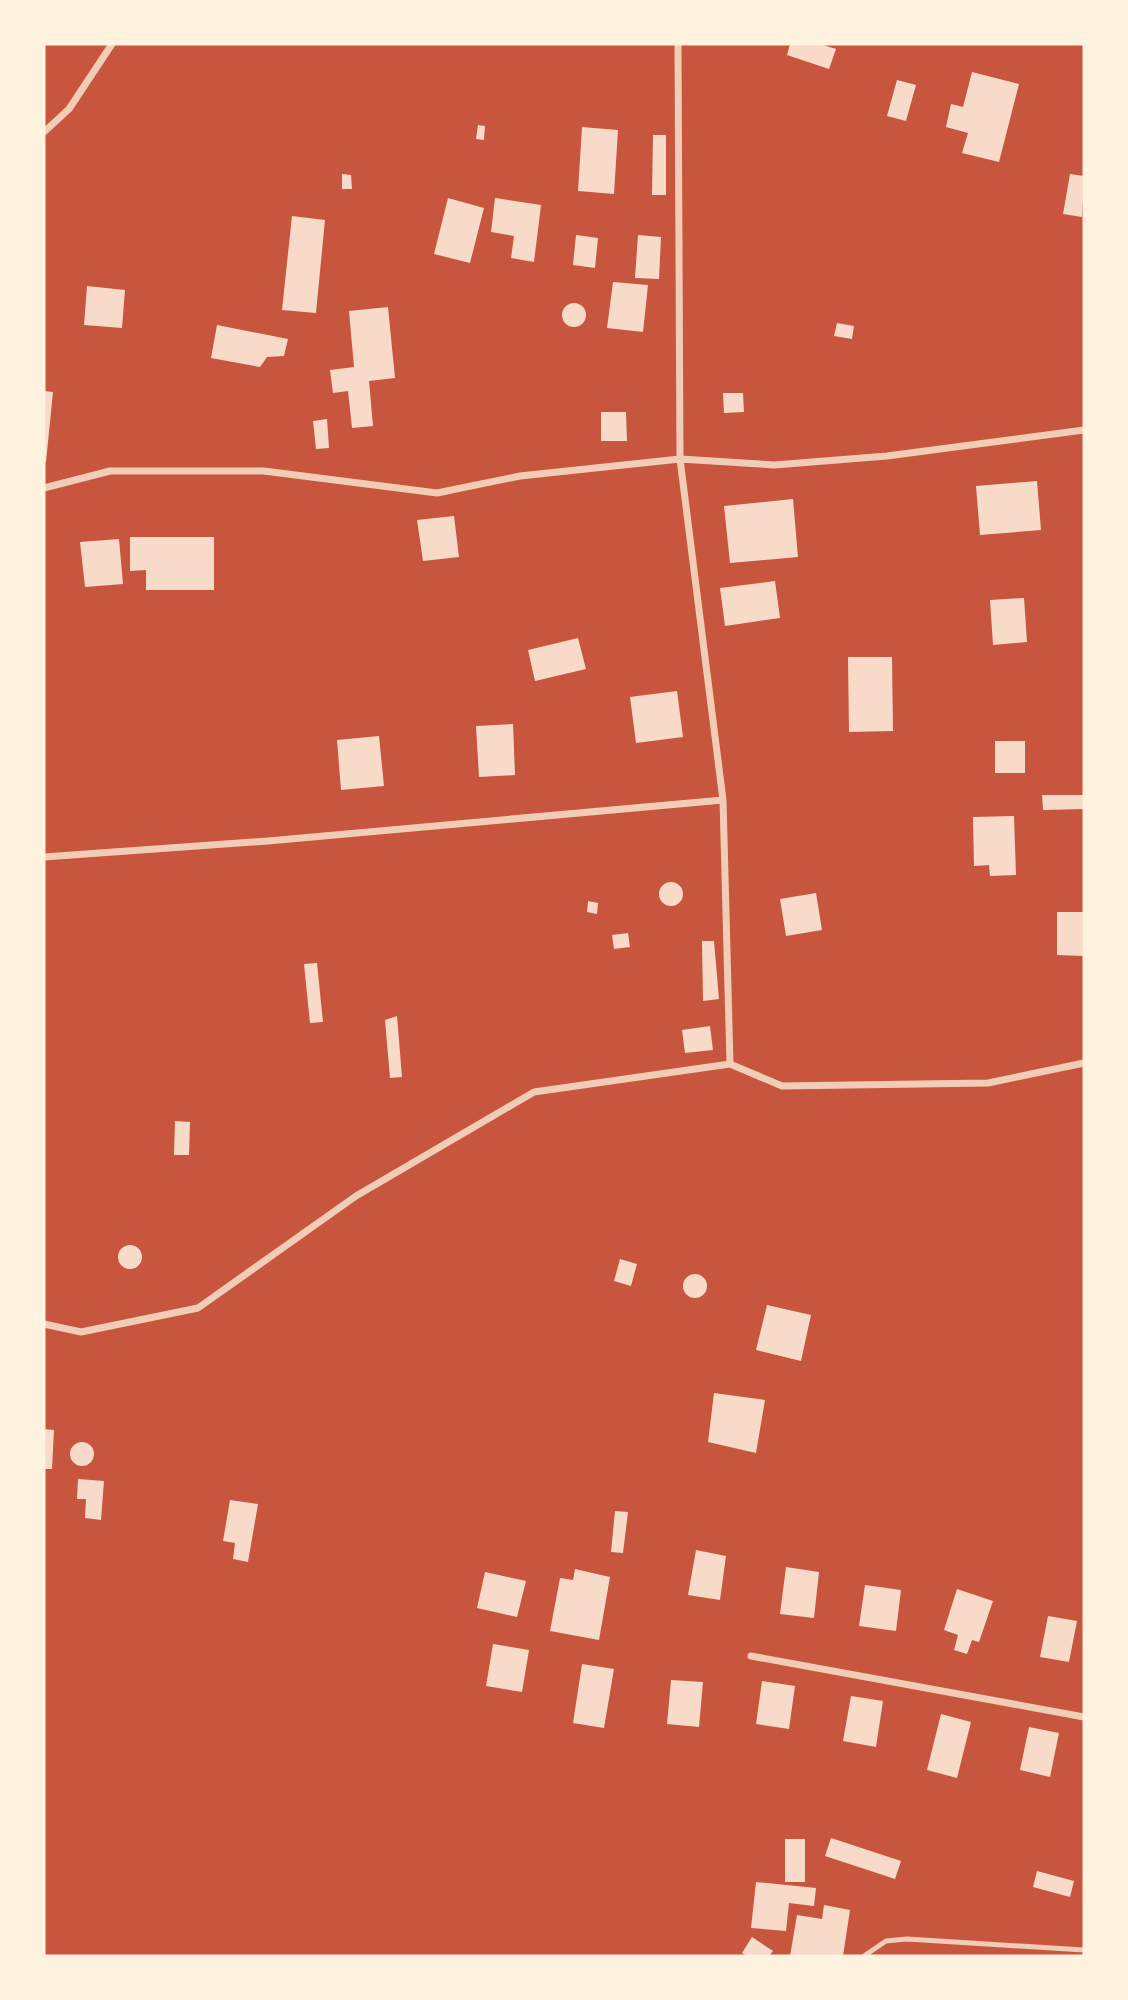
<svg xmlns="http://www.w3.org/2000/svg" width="1128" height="2000" font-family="Literata,serif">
  <rect width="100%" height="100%" fill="#c8553d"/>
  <!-- building -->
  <path fill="#f7dbc8" d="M790,44H820L836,49L829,69L787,55Z
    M972,72L1019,84L999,162L962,153L968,133L946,127L951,104L963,107Z
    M897,80L916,85L906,121L887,116Z
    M478,125L485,126L484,140L476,139Z
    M582,127L618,130L614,194L578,191Z
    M653,135H666V195H652Z
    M342,174L351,175L352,189H342Z
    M1070,174L1084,176L1082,217L1063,214Z
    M448,198L484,208L470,263L434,254Z
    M495,198L541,205L534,262L511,258L514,236L491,232Z
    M292,216L325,220L316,313L282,310Z
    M576,235L598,238L595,268L573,265Z
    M638,235L661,237L659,279L635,278Z
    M613,282L648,285L643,332L607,328Z
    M87,286L125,290L122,328L84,325Z
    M562 315a12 12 0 1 1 24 0a12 12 0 1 1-24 0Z
    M388,307L395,378L369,381L373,426L352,428L348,391L333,393L330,370L354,367L349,311Z
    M837,323L854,326L852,339L834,336Z
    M217,325L288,339L284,356L267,357L260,367L211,358Z
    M44,391L53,392L46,462L44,461Z
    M723,393H743L744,412L724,413Z
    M601,412H626L627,441H601Z
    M327,419L329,448L316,449L313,421Z
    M1037,481L1041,530L980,535L976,486Z
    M793,499L798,557L730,563L724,506Z
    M454,516L459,557L423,561L417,520Z
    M130,537H214V590H146V570L130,571Z
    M119,539L123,584L85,587L80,542Z
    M775,581L780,618L725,626L720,588Z
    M1024,598L1027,642L993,645L990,600Z
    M578,638L586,669L535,681L528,650Z
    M848,657H892L893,731L849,732Z
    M677,691L683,737L636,743L630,697Z
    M513,724L515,775L479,777L476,726Z
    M379,736L384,786L341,790L337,740Z
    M995,741H1025V773H995Z
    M1042,795H1084V809L1043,810Z
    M1014,816L1016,875L990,876L989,865L974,866L973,817Z
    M659 894a12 12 0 1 1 24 0a12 12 0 1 1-24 0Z
    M816,893L822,930L786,936L780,899Z
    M588,901L598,903L597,914L587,912Z
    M1057,912H1084V956L1057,955Z
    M628,933L630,947L614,949L612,935Z
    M702,941H714L719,999L703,1001Z
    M317,963L323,1022L310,1023L304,964Z
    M397,1016L402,1077L390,1078L385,1020Z
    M710,1026L713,1050L685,1053L682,1030Z
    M175,1121L190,1122L189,1155H174Z
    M118 1257a12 12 0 1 1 24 0a12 12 0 1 1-24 0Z
    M620,1259L637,1264L631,1286L614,1281Z
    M683 1286a12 12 0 1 1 24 0a12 12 0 1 1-24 0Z
    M767,1305L811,1315L801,1361L756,1350Z
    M714,1393L765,1400L756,1453L708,1442Z
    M44,1429L54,1430L52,1469H44Z
    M70 1454a12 12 0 1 1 24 0a12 12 0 1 1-24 0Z
    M78,1479L104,1481L101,1520L85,1518L86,1499H77Z
    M230,1500L258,1504L248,1562L233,1559L235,1543L223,1541Z
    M615,1511L628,1512L623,1553L611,1552Z
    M696,1550L726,1556L720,1600L688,1595Z
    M786,1567L819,1572L814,1618L780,1614Z
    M575,1569L610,1577L599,1640L550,1631L560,1578L573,1580Z
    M485,1572L526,1581L517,1617L477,1608Z
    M865,1585L901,1590L896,1631L859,1626Z
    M957,1589L993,1601L979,1642L972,1640L967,1654L954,1650L958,1635L944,1630Z
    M1048,1616L1077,1621L1069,1662L1040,1657Z
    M493,1644L529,1650L522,1692L486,1686Z
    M582,1664L614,1669L604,1728L573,1723Z
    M671,1680L703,1682L699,1727L667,1724Z
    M762,1681L795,1686L789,1729L756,1724Z
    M851,1696L883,1701L876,1747L843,1741Z
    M941,1714L971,1722L957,1778L927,1770Z
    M1029,1727L1059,1733L1050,1777L1020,1770Z
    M831,1838L901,1861L895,1879L825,1856Z
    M785,1839H805V1882H785Z
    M1037,1871L1074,1881L1070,1897L1033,1887Z
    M756,1882L816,1888L814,1906L789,1903L786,1931L751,1928Z
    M824,1905L850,1910L843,1956H790L797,1915L822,1919Z
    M752,1937L773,1951L769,1956H747L742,1953Z"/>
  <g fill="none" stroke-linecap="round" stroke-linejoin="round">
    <!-- service -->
    <path stroke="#f1ccb7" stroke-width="5" d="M864,1956L886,1941L907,1939L1084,1950"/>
    <!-- minor -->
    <path stroke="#f1ccb7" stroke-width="7" d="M678,44L680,459L723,800L730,1064
      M44,132L69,109L112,44
      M44,488L110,471H264L437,493L520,476L680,459L774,465L887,456L1084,430
      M44,857L268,841L723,800
      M44,1324L81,1332L198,1308L356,1196L534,1092L730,1064L782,1086L988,1083L1084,1063
      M751,1656L1084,1717"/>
  </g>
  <!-- border -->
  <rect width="1128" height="2000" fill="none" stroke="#fff3e0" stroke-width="91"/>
</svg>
